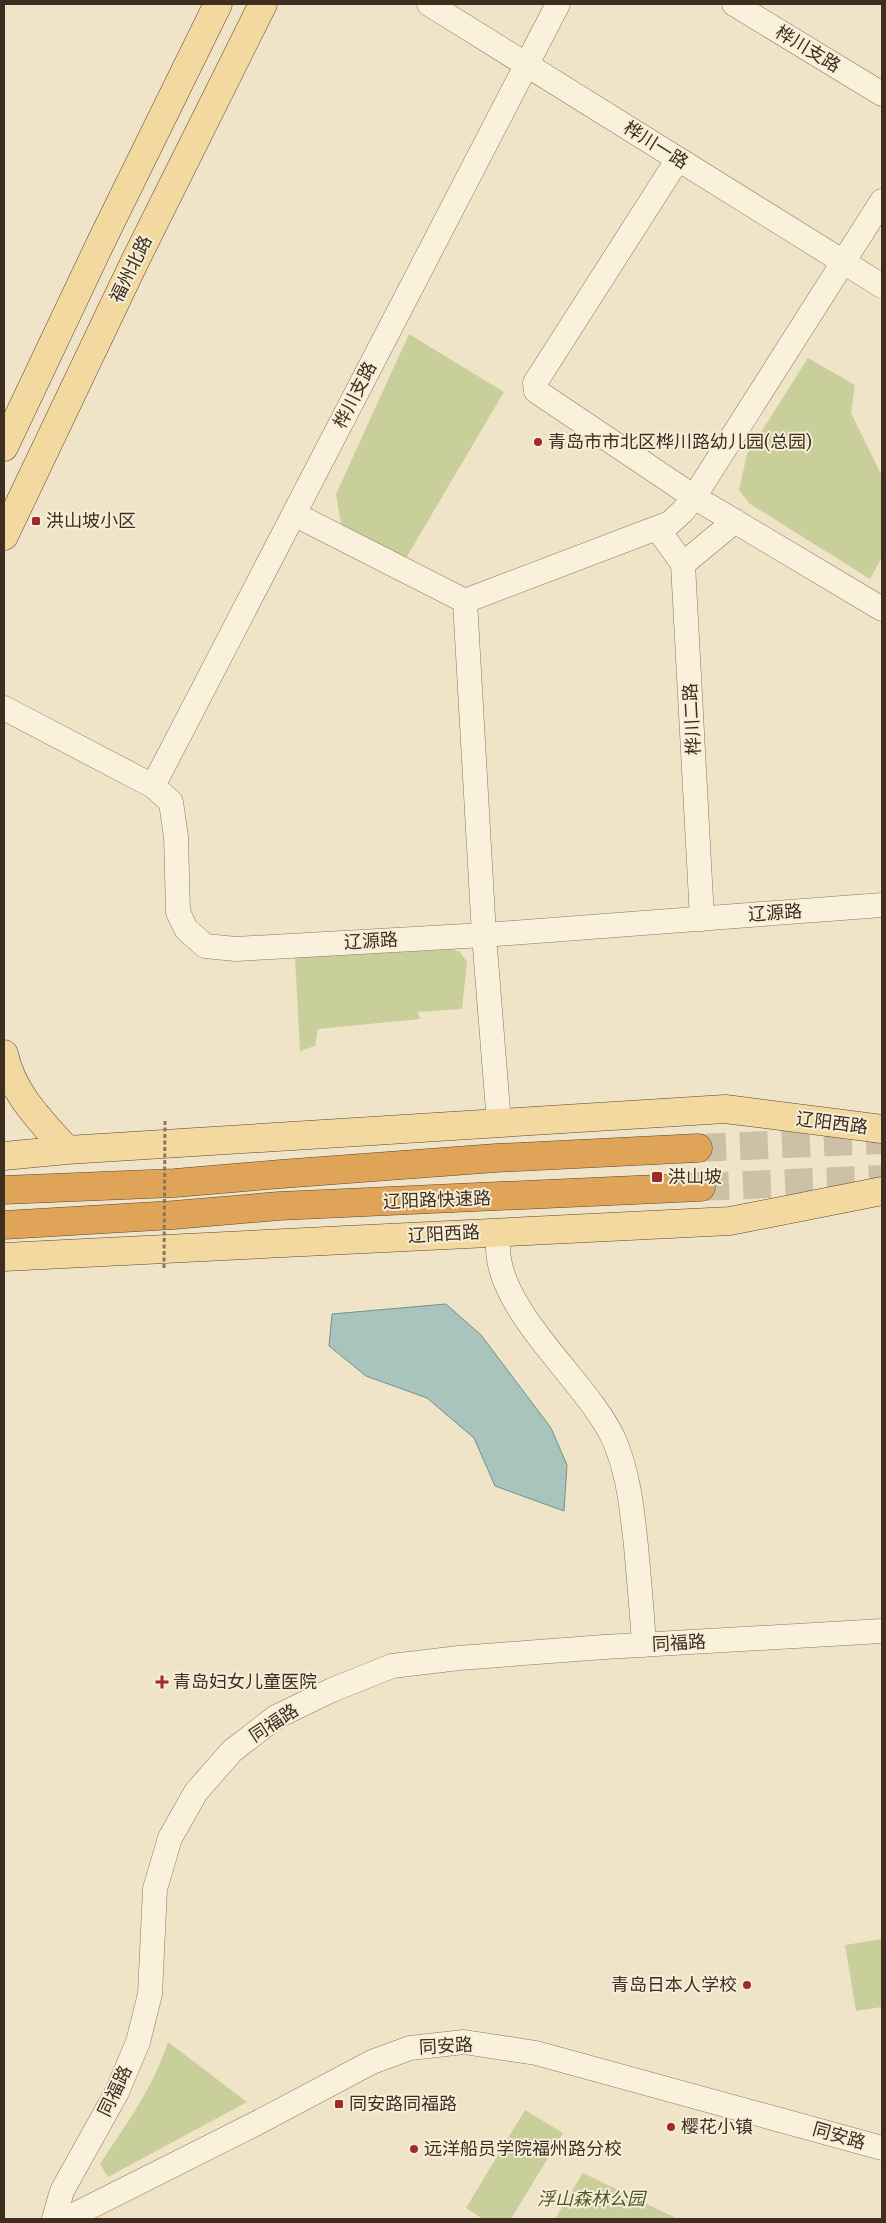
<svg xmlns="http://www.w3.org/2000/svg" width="886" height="2223" font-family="'Libre Baskerville','Noto Sans SC',serif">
  <rect width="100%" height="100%" fill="#f0e4c8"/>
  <!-- green -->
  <path fill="#c9cf9b" d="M409,334L504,392L406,558L342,530L336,494Z
    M808,358L855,385L851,413L882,476V557L870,579L750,504L739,490L747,454Z
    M441,945L460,952L467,962L462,1009L418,1012L420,1019L318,1029L315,1046L300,1051L295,957Z
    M882,1939V2007L856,2011L845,1945Z
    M168,2042L247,2102L108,2177L100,2164C127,2123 153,2088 168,2042Z
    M525,2110L563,2133L511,2219H483L466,2208Z
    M583,2173L678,2219H555Z"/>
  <!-- water -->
  <path fill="#a9c4bc" stroke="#6f938a" d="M446,1304L481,1335L551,1428L567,1465L564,1511L495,1486L474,1438L427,1398L366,1376L329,1346L332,1314Z"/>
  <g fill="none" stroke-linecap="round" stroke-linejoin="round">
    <!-- highway-tunnel -->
    <path stroke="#ccc0a6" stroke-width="28" stroke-dasharray="28 14" stroke-linecap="butt" d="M698,1148L882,1140
      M701,1187L882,1179"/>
    <!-- minor casing -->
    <g stroke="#8d765c" stroke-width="25">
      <path id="minor" d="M429,4L882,286
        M734,4L882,94
        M678,159L535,383L536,391L694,497L882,609
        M294,514L465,601L670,523L683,511L694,497L882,201
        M657,528L683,564L702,919
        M683,564L735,521
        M465,601L484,935L499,1123
        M4,708L153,786L171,802L176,837L178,912L186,929L205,946L236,949L484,935L882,905
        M153,786L558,4
        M500,1231C482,1301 589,1380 615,1442C629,1476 632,1510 636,1546C639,1579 642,1612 644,1645
        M54,2219L62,2191L117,2092L138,2042L150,1994L155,1889L170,1838L196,1792L232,1751L276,1717L332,1690L392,1666L459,1658L604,1647L882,1631
        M66,2219L255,2124L372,2062L410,2048L464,2042L536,2053L882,2148"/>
    </g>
    <!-- major casing -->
    <g stroke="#5b4430" stroke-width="29">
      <path id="major" d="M4,447L101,242L218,4
        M4,536L135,261L263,4
        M4,1054C12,1093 41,1121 67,1150
        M4,1156L67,1150L725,1109L882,1129
        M4,1257L730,1221L882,1191"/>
    </g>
    <!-- highway casing -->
    <g stroke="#5b4430" stroke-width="29">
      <path id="highway" d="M4,1190L175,1183L281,1174L496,1158L698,1148
        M4,1225L174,1215L279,1206L701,1187"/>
    </g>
    <!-- minor -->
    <use href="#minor" stroke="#faf1dc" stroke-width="24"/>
    <!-- major -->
    <use href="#major" stroke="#f3d9a0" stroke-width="28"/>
    <!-- highway -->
    <use href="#highway" stroke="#e0a458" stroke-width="28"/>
    <!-- path-bridge -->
    <path stroke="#8d765c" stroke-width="3" stroke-dasharray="4 2.5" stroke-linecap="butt" d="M164,1268L165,1120"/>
  </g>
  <!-- markers -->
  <g fill="#9e2a2b" stroke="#f7eed8" stroke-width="2">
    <circle cx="538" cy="442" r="5"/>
    <rect x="31" y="516" width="10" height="10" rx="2.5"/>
    <rect x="651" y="1171" width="12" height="12" rx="2.5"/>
    <path d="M159.5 1674.5h5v5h5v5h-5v5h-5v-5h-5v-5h5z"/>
    <circle cx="747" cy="1985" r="5"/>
    <rect x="334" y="2099" width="10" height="10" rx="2.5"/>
    <circle cx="671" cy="2127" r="5"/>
    <circle cx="414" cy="2149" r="5"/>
  </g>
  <g text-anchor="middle" stroke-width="4" stroke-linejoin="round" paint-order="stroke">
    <!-- street labels -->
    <g font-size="18" fill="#3d2e20" stroke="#f7eed8">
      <text transform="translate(808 49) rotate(31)" y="6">桦川支路</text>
      <text transform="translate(656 145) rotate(32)" y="6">桦川一路</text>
      <text transform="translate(131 269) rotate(-64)" y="6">福州北路</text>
      <text transform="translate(355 395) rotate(-63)" y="6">桦川支路</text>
      <text transform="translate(692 719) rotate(-93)" y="6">桦川二路</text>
      <text transform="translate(775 913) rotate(-4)" y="6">辽源路</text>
      <text transform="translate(371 941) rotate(-3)" y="6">辽源路</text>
      <text transform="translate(832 1123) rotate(7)" y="6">辽阳西路</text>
      <text transform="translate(437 1200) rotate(-2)" y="6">辽阳路快速路</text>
      <text transform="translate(444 1234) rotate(-3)" y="6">辽阳西路</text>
      <text transform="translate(679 1643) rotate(-3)" y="6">同福路</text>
      <text transform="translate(274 1723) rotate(-33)" y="6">同福路</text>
      <text transform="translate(446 2046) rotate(-3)" y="6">同安路</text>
      <text transform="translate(115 2091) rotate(-64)" y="6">同福路</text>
      <text transform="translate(839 2136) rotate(16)" y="6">同安路</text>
    </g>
    <!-- poi labels -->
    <g font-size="18" fill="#3d2e20" stroke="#f7eed8" text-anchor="start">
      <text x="548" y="448">青岛市市北区桦川路幼儿园(总园)</text>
      <text x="46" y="527">洪山坡小区</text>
      <text x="668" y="1183">洪山坡</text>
      <text x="173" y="1688">青岛妇女儿童医院</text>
      <text x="737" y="1991" text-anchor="end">青岛日本人学校</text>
      <text x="349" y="2110">同安路同福路</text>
      <text x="681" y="2133">樱花小镇</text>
      <text x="424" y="2155">远洋船员学院福州路分校</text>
    </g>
    <!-- park labels -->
    <g font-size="18" font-style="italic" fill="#4d5a26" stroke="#f7eed8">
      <text x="591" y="2205">浮山森林公园</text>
    </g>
  </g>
  <!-- border -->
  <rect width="886" height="2223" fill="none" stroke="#3d2e20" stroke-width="10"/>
</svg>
